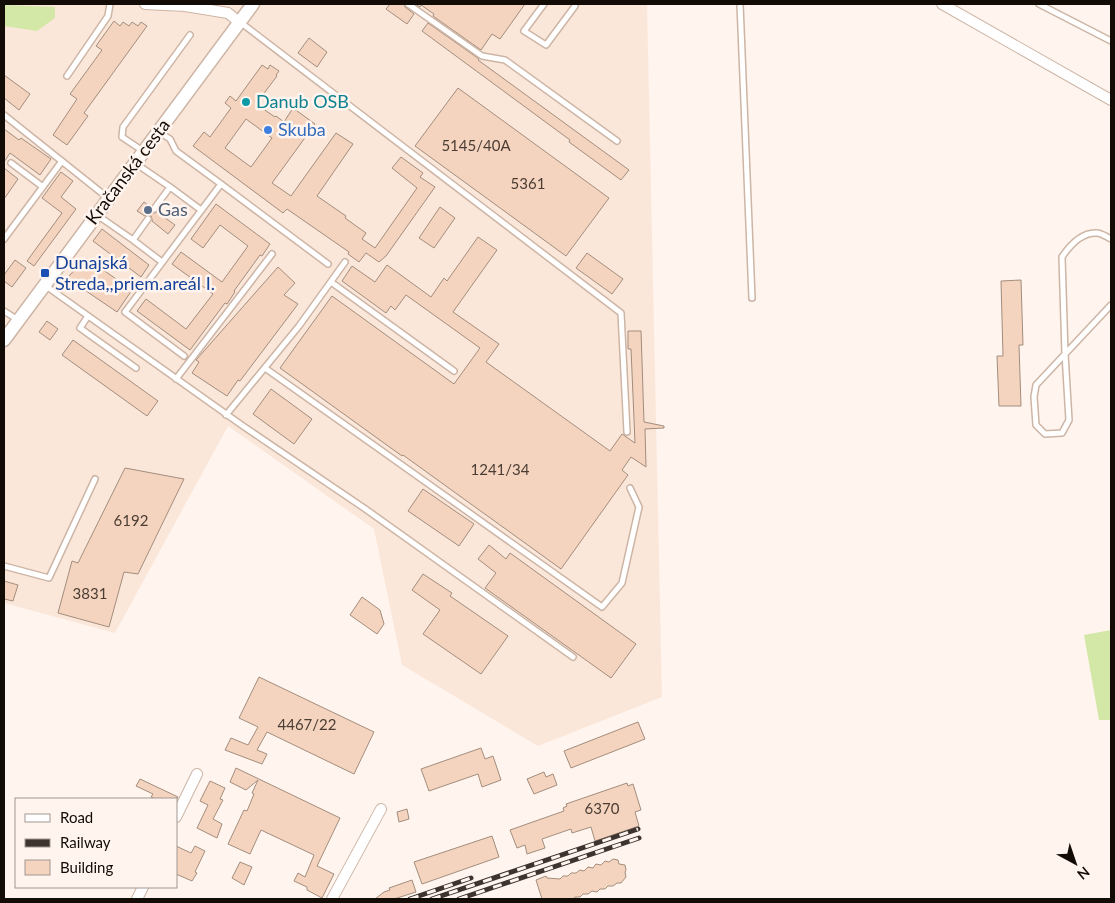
<svg xmlns="http://www.w3.org/2000/svg" width="1115" height="903" font-family="Lato,sans-serif">
  <rect width="100%" height="100%" fill="#fff4ee"/>
  <!-- built -->
  <path fill="#fbe7da" d="M4,4H647L662,697L538,746L402,665L374,529L228,426L115,633L4,603Z"/>
  <!-- green -->
  <path fill="#d3e8a7" d="M4,5L55,7V18L37,31L4,26Z
    M1111,630V720H1099L1084,635Z"/>
  <!-- building -->
  <path fill="#f4d4be" stroke="#a38d7d" fill-rule="evenodd" d="M390,4H404L405,7L414,14L407,24L386,9Z
    M415,4H525L500,39L492,34L481,50L433,16L434,14L421,5L420,7Z
    M114,21L120,26L123,22L129,26L132,22L138,26L141,22L147,26L84,113L88,116L67,145L53,135L77,99L70,94L102,50L96,46Z
    M428,23L479,59L478,60L629,170L621,180L569,142L570,140L422,31Z
    M309,38L327,52L317,67L298,53Z
    M262,65L268,69L270,65L279,71L276,75L277,76L256,104L275,117L276,116L284,122L293,108L315,124L272,183L291,196L336,133L353,144L317,196L346,216L345,218L366,233L362,239L375,248L417,188L392,168L401,157L423,173L420,177L435,187L386,256L379,262L366,253L359,262L348,254L349,252L287,209L283,213L193,146L204,132L210,137L231,108L225,103L230,96L236,101ZM246,119L272,138L251,167L225,148Z
    M4,75L30,94L19,110L4,98Z
    M458,88L609,198L566,256L415,146Z
    M4,129L19,140L21,138L51,159L40,175L10,153L4,162Z
    M4,168L18,179L4,199Z
    M61,172L73,181L61,197L76,209L34,266L27,261L62,213L42,198Z
    M144,202L150,207V209L151,212L154,213L157,212L175,225L168,234L152,221V219L151,216L148,215L145,216L137,211Z
    M216,204L270,244L262,256L260,255L234,291L235,292L227,304L225,303L190,350L137,311L146,299L186,329L213,294L172,264L181,252L222,282L248,246L220,225L203,248L191,239Z
    M440,207L455,218L434,248L419,238Z
    M102,229L149,265L141,277L93,241Z
    M478,237L497,250L453,312L499,344L486,362L610,451L622,434L635,443L631,349H628V331H641L644,422L664,426V428L645,429L646,467L631,457L622,470L628,475L561,569L403,455L402,456L280,368L332,296L454,384L480,348L406,295L395,310L391,306L386,313L342,281L352,266L375,282L387,265L431,297L444,278L447,281Z
    M587,253L623,279L612,294L576,268Z
    M86,258L132,290L117,312L67,278Z
    M15,260L26,268L12,287L4,281V275Z
    M278,267L295,283L284,295L298,304L240,381L238,380L227,396L192,373L199,362L196,360Z
    M1021,280L1023,345H1019L1021,406H999L997,356H1003L1001,281Z
    M47,321L58,329L50,340L39,332Z
    M73,340L158,401L147,416L62,355Z
    M271,389L312,419L294,444L253,414Z
    M125,468L184,479L138,574L124,572L109,627L58,613L72,561L78,563Z
    M423,489L474,524L459,546L408,511Z
    M489,545L506,559L510,553L636,644L611,678L485,588L496,573L478,559Z
    M423,574L452,593L450,596L508,636L481,674L423,634L440,610L412,590Z
    M4,581L18,585L13,601L4,599Z
    M362,597L380,610L384,624L377,634L350,615Z
    M259,677L374,732L354,774L267,732L257,750L267,754L262,764L225,750L231,738L248,745L258,727L239,718Z
    M638,722L645,739L571,768L564,751Z
    M481,748L485,759L493,756L501,780L482,787L478,774L429,791L421,769Z
    M236,768L340,818L317,866L334,874L322,898L307,890V887L294,881L298,873L305,877L314,855L261,830L250,854L228,844L244,810L247,811L254,794L252,793L258,780L246,790L230,782Z
    M544,772L546,777L553,774L557,785L534,794L527,779Z
    M140,779L178,797L177,799H156L151,797L153,794L136,786Z
    M210,781L225,788L220,799L223,800L213,819L222,824L217,838L197,828L208,805L200,801Z
    M627,783L628,786L633,784L641,810L635,812L639,826L595,841L591,827L572,833L571,829L542,839L545,848L527,854L525,845L517,848L510,830L564,811L563,808L567,806L566,804Z
    M407,809L409,819L399,822L397,812Z
    M492,836L499,857L422,884L414,862Z
    M176,846L191,853L195,846L205,851L195,872L197,873L192,881L176,874Z
    M613,859L618,860L619,864L625,865L626,870L625,872L626,877L621,883H617L613,886H608L605,889H600L597,892L592,891L588,894H583L580,897H575L573,899H542L536,880L546,876L547,878L560,879L563,876H568L571,873H576L580,870L584,871L588,867L593,868L596,864L601,865L605,861L609,862Z
    M240,862L252,867L244,885L232,878Z
    M412,880L416,892L394,899H375L384,892L390,890L389,888Z"/>
  <g fill="none" stroke-linecap="round" stroke-linejoin="round">
    <!-- service casing -->
    <g stroke="#cdb5a5" stroke-width="8">
      <path id="service" d="M408,4L482,56L505,60L617,141
        M544,4L524,31L546,45L575,6V4
        M740,4L752,298
        M1039,4L1111,41
        M240,22L621,313L627,432
        M67,76L108,16L110,4
        M4,115L108,198
        M159,132L170,139L176,151L221,184
        M143,151L122,137L123,127L190,35
        M11,163L43,187
        M135,163L170,187L154,209
        M170,187L201,210
        M97,215L133,240L148,219
        M4,239L62,161
        M1111,239C1107,237 1101,233 1097,233C1081,232 1070,245 1062,257L1065,354L1069,420L1062,433L1045,434L1036,425L1034,397L1036,385L1111,305
        M133,240L162,262
        M331,282L454,371
        M46,286L243,426L364,508L573,657
        M4,311L18,320
        M88,316L80,328L136,368
        M184,356L125,312L221,184L328,264
        M265,368L602,607L622,583L639,507L630,488
        M176,379L272,254
        M226,415L299,326L345,262
        M4,566L49,578L95,479"/>
    </g>
    <!-- minor casing -->
    <g stroke="#cdb5a5" stroke-width="12">
      <path id="minor" d="M145,4L185,6L228,13L239,22
        M942,4L1111,100
        M176,817L197,774
        M137,899L143,887
        M332,899L381,809"/>
    </g>
    <!-- tertiary casing -->
    <g stroke="#cdb5a5" stroke-width="15">
      <path id="tertiary" d="M4,340L253,4"/>
    </g>
    <!-- service -->
    <use href="#service" stroke="#fff" stroke-width="5"/>
    <!-- minor -->
    <use href="#minor" stroke="#fff" stroke-width="10"/>
    <!-- tertiary -->
    <use href="#tertiary" stroke="#fff" stroke-width="12"/>
    <!-- rail casing -->
    <g stroke="#3d342f" stroke-width="5">
      <path id="rail" d="M410,899L471,878
        M432,899L638,829
        M459,899L639,838"/>
    </g>
    <!-- rail -->
    <use href="#rail" stroke="#fff4ee" stroke-width="3" stroke-dasharray="9" stroke-linecap="butt"/>
  </g>
  <!-- markers -->
  <circle fill="#0f9aa8" stroke="#fff4ee" stroke-width="2" cx="246" cy="102" r="5"/>
  <circle fill="#3f7fe0" stroke="#fff4ee" stroke-width="2" cx="268" cy="130" r="5"/>
  <circle fill="#5c6f8a" stroke="#fff4ee" stroke-width="2" cx="148" cy="210" r="5"/>
  <rect fill="#1a4fb4" stroke="#fff4ee" stroke-width="2" x="40" y="268" width="10" height="10" rx="2.5"/>
  <g text-anchor="middle" stroke-width="5" stroke-linejoin="round" paint-order="stroke">
    <!-- number labels -->
    <g font-size="15" fill="#4b3d34">
      <text x="476" y="151">5145/40A</text>
      <text x="528" y="189">5361</text>
      <text x="500" y="475">1241/34</text>
      <text x="131" y="526">6192</text>
      <text x="90" y="599">3831</text>
      <text x="307" y="730">4467/22</text>
      <text x="602" y="814">6370</text>
    </g>
    <!-- culture labels -->
    <g font-size="18" fill="#0d838f" stroke="#fff4ee" text-anchor="start">
      <text x="256" y="108">Danub OSB</text>
    </g>
    <!-- shop labels -->
    <g font-size="18" fill="#366cbe" stroke="#fff4ee" text-anchor="start">
      <text x="278" y="136">Skuba</text>
    </g>
    <!-- street labels -->
    <g font-size="18" fill="#130b06" stroke="#fff4ee">
      <text transform="translate(128 172) rotate(-53)" y="6">Kračanská cesta</text>
    </g>
    <!-- service labels -->
    <g font-size="18" fill="#4e5e75" stroke="#fff4ee" text-anchor="start">
      <text x="158" y="216">Gas</text>
    </g>
    <!-- transit labels -->
    <g font-size="18" fill="#164399" stroke="#fff4ee" text-anchor="start">
      <text x="55" y="269">Dunajská<tspan x="55" dy="21">Streda,,priem.areál I.</tspan></text>
    </g>
  </g>
  <!-- border -->
  <rect width="1115" height="903" fill="none" stroke="#130b06" stroke-width="10"/>
  <!-- legend -->
  <rect x="15" y="798" width="162" height="90" fill="#fff4ee" stroke="#a19791"/>
  <rect x="25" y="814" width="25" height="8" fill="#ffffff" stroke="#a19791"/>
  <text x="60" y="823" font-size="15" fill="#130b06">Road</text>
  <rect x="25" y="839" width="25" height="8" fill="#3d342f" stroke="#a19791"/>
  <text x="60" y="848" font-size="15" fill="#130b06">Railway</text>
  <rect x="25" y="860" width="25" height="15" fill="#f4d4be" stroke="#a19791"/>
  <text x="60" y="873" font-size="15" fill="#130b06">Building</text>
  <!-- north arrow -->
  <g transform="translate(1075 863) rotate(140)" stroke="#fff4ee" stroke-width="4" paint-order="stroke">
  <path d="M0-4L9 19L0 12L-9 19Z" fill="#130b06"/>
  <text y="-8" font-size="14" font-weight="bold" text-anchor="middle" fill="#130b06">N</text>
  </g>
</svg>
